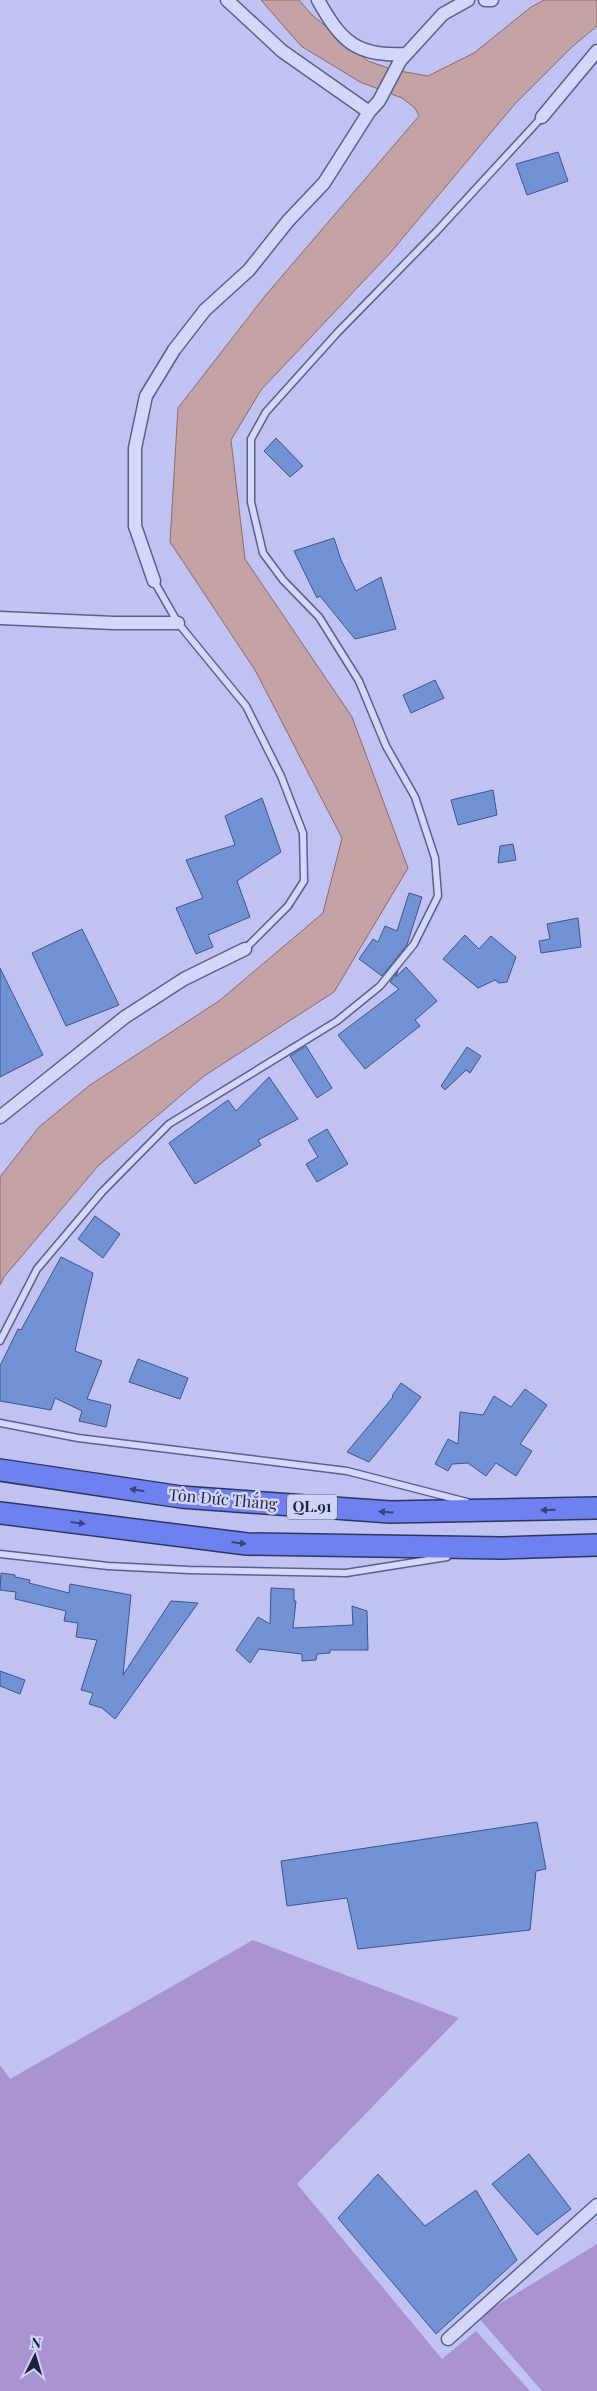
<svg xmlns="http://www.w3.org/2000/svg" width="597" height="2391" font-family="'Playfair Display',serif">
  <rect width="100%" height="100%" fill="#c0c2f2"/>
  <!-- green -->
  <path fill="#aa93d1" d="M253,1940L459,2018L297,2184L442,2359L476,2331L530,2391H0V2065L10,2079Z
    M597,2244V2391H542L478,2317Z"/>
  <!-- water -->
  <path fill="#c3a3a5" stroke="#926a69" d="M261,0H299L312,15L368,61L394,70L428,76L474,53L531,7L544,0H597V26L573,46L514,105L391,252L261,390L231,440L245,559L352,717L408,868L334,992L204,1076L98,1166L4,1277L0,1285V1177L39,1127L90,1085L219,1001L323,913L342,838L255,670L170,542L178,408L265,296L419,116L415,108L402,98L360,82L301,46Z"/>
  <!-- building -->
  <path fill="#7392d3" stroke="#3a578e" d="M558,152L568,181L527,195L516,164Z
    M276,438L303,466L290,477L264,451Z
    M334,538L341,560L356,591L381,577L396,629L355,639L320,596L317,598L294,551Z
    M435,680L444,698L411,713L403,695Z
    M493,790L497,815L458,825L451,800Z
    M262,798L281,852L237,881L250,917L208,935L213,947L196,954L176,908L203,898L186,860L235,845L225,816Z
    M513,844L516,860L498,863L500,846Z
    M409,893L422,897L407,945L382,976L359,959L373,939L378,942L385,926L397,931Z
    M578,918L581,947L541,953L539,941L550,939L547,924Z
    M82,929L119,1005L66,1026L32,953Z
    M465,935L479,949L491,936L516,957L507,982L499,983L495,980L478,988L443,959Z
    M406,967L437,1001L415,1020L420,1026L365,1069L338,1035L399,989L390,982L398,971L396,977Z
    M0,968L43,1055L0,1077Z
    M306,1046L332,1088L317,1098L290,1056Z
    M467,1047L481,1056L470,1073L466,1070L445,1090L441,1086Z
    M269,1077L298,1119L258,1140L261,1145L195,1184L169,1143L228,1100L236,1111Z
    M327,1129L348,1164L317,1182L306,1164L318,1157L308,1140Z
    M95,1216L120,1234L103,1258L78,1239Z
    M61,1257L93,1273L75,1351L102,1361L87,1399L111,1405L106,1427L79,1421L82,1411L55,1398L51,1410L0,1401V1366L18,1329L21,1330Z
    M138,1359L188,1378L180,1399L129,1382Z
    M401,1383L421,1397L404,1419L369,1462L347,1452L393,1397L392,1396Z
    M525,1389L547,1405L520,1444L532,1451L516,1476L496,1463L486,1476L468,1463L452,1464L448,1471L435,1464L448,1439L458,1444L460,1412L483,1415L494,1396L511,1407Z
    M1,1573L15,1575V1577L30,1580L29,1583L69,1593L70,1584L131,1595L123,1675L171,1601L198,1603L115,1719L102,1708L89,1704L93,1693L81,1690L97,1640L76,1637L78,1623L64,1621L66,1611L15,1599L16,1592L0,1590Z
    M271,1588L294,1589V1601H296L293,1628L353,1625L352,1606L367,1611L368,1650H330V1653L317,1654L316,1660L302,1661V1654L259,1649L250,1663L236,1650L258,1617L270,1624Z
    M0,1671L25,1680L20,1694L0,1686Z
    M537,1822L546,1869L536,1871L530,1930L358,1949L347,1898L287,1906L281,1861Z
    M529,2154L571,2209L537,2235L492,2184Z
    M378,2174L425,2226L476,2190L517,2260L436,2334L338,2218Z"/>
  <g fill="none" stroke-linecap="round" stroke-linejoin="round">
    <!-- service casing -->
    <g stroke="#56628c" stroke-width="9">
      <path id="service" d="M154,581L178,623L246,706L281,776L303,833L304,881L288,906L245,949
        M0,1341L37,1269L102,1192L169,1124L337,1021L380,986L414,944L438,896L435,858L415,797L386,746L359,681L319,617L283,580L263,553L251,502V439L266,412L338,332L436,232L542,117
        M0,1423L78,1438L347,1471L467,1502
        M0,1554L108,1566L189,1570L346,1573L447,1557"/>
    </g>
    <!-- minor casing -->
    <g stroke="#56628c" stroke-width="15">
      <path id="minor" d="M227,0L282,51L369,112
        M318,0C341,41 356,57 406,54
        M485,0H492
        M542,117L597,51
        M154,581L135,526V448L146,396L174,350L205,310L249,270L288,221L324,183L369,112L379,101L400,61L443,14L468,0
        M0,618L114,623H178
        M0,1117L125,1017L184,979L245,949
        M448,2339L597,2205"/>
    </g>
    <!-- trunk casing -->
    <g stroke="#2b385a" stroke-width="24">
      <path id="trunk" d="M0,1470L181,1497L390,1512L597,1508
        M0,1513L247,1544L502,1548L597,1545"/>
    </g>
    <!-- service -->
    <use href="#service" stroke="#d4d6fc" stroke-width="6"/>
    <!-- minor -->
    <use href="#minor" stroke="#d4d6fc" stroke-width="12"/>
    <!-- trunk -->
    <use href="#trunk" stroke="#6f80f0" stroke-width="21"/>
  </g>
  <!-- one-way arrows -->
  <defs><path id="oneway-solid" d="M-6-.8H1V-3.2L6.5 0L1 3.2V.8H-6Z" transform="scale(1.25)"/></defs>
  <g fill="#39447a">
    <use href="#oneway-solid" transform="translate(137 1490) rotate(-171)"/>
    <use href="#oneway-solid" transform="translate(548 1510) rotate(179)"/>
    <use href="#oneway-solid" transform="translate(386 1512) rotate(-177)"/>
    <use href="#oneway-solid" transform="translate(78 1523) rotate(7)"/>
    <use href="#oneway-solid" transform="translate(239 1543) rotate(7)"/>
  </g>
  <g text-anchor="middle" stroke-width="5" stroke-linejoin="round" paint-order="stroke">
    <!-- shield labels -->
    <rect fill="#d0d2f8" stroke="#525874" stroke-width="1" x="287" y="1494.5" width="50" height="25" rx="4"/>
    <g font-size="15" font-weight="bold" fill="#1c243b">
      <text x="312" y="1512">QL.91</text>
    </g>
    <!-- street labels -->
    <g font-size="16" fill="#1c243b" stroke="#d0d2f8">
      <text transform="translate(223 1499) rotate(5)" y="6">Tôn Đức Thắng</text>
    </g>
  </g>
  <!-- north arrow -->
  <g transform="translate(35 2356) rotate(5)" stroke="#d0d2f8" stroke-width="4" paint-order="stroke">
  <path d="M0-4L9 19L0 12L-9 19Z" fill="#1c243b"/>
  <text y="-8" font-size="14" font-weight="bold" text-anchor="middle" fill="#1c243b">N</text>
  </g>
</svg>
